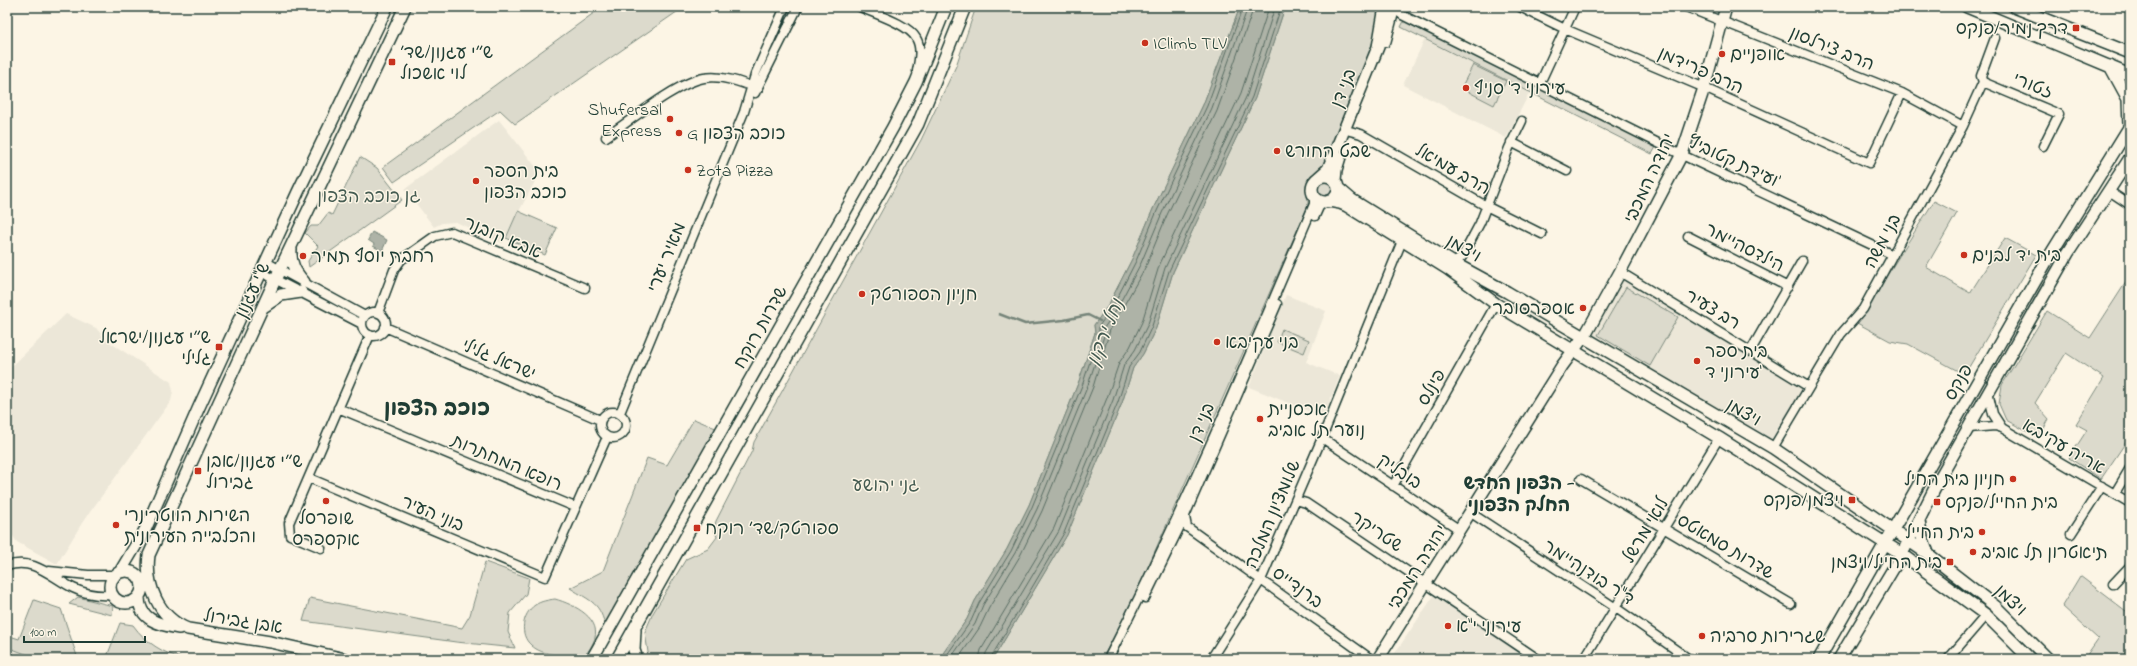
<svg xmlns="http://www.w3.org/2000/svg" width="2137" height="666" font-family="'Indie Flower','Playpen Sans Hebrew',sans-serif">
  <rect width="100%" height="100%" fill="#fcf5e5"/>
  <filter id="ink" filterUnits="userSpaceOnUse"><feTurbulence type="fractalNoise" baseFrequency=".025" numOctaves="2"/><feDisplacementMap in="SourceGraphic" scale="8" xChannelSelector="R" yChannelSelector="G"/><feConvolveMatrix kernelMatrix="1 2 1 2 8 2 1 2 1" color-interpolation-filters="sRGB"/></filter>
  <g filter="url(#ink)">
    <!-- built -->
    <path fill="#ece7d8" d="M1425,39L1530,92L1506,138L1403,85Z
      M499,120L540,172L502,243L456,222L442,223L434,227L405,189Z
      M1622,279L1804,388L1771,444L1591,334Z
      M1286,295L1326,311L1306,362L1340,376L1323,417L1249,387Z
      M66,314L96,328L106,340L171,382L173,391L171,401L82,523L57,564L17,542L7,528V371Z
      M1435,594L1532,659H1391Z
      M7,647L39,659H7Z"/>
    <!-- green -->
    <path fill="#dcdacc" stroke="#7e8c80" d="M602,7H684L515,124L500,110L394,182L383,167Z
      M976,7H1240L1203,105L1153,209L1132,259L1108,306L1094,325L1095,333L1079,381L1029,505L1007,549L975,601L967,619L939,659H649L645,632L653,613L686,559L708,549L717,537L714,529L716,521L752,451L754,442L921,140L956,66Z
      M1285,7H1380L1379,20L1370,51L1351,102L1324,167L1314,176L1308,185V206L1135,596L1102,659H993L1067,535L1122,403L1133,368L1143,354L1156,328L1173,272L1255,98Z
      M1405,19L1656,147L1652,154L1401,27Z
      M1473,65L1506,81L1494,105L1461,88Z
      M360,157L377,168L402,200L309,267L308,261L318,246L305,233L311,226H318L328,213L332,215Z
      M1317 189a8 8 0 1 1 16 0a8 8 0 1 1-16 0Z
      M1934,201L1957,213L1926,267L1970,293L2005,238L2036,255L1969,367L1958,371L1908,344L1890,341L1857,323Z
      M518,211L557,228L545,255L506,238Z
      M2130,276V436L2101,479L2069,458L2087,430L2076,424L2104,378L2066,353L2035,403L2049,419L2039,438L2006,420L1999,404L2002,385L2047,311L2090,338Z
      M1626,287L1678,317L1650,366L1598,335Z
      M1282,329L1309,340L1304,353L1277,342Z
      M694,419L718,429L606,629C600,602 592,602 570,588L603,571L647,458L667,465Z
      M485,562L529,578L526,594L510,613L508,632L515,648L456,642L303,621L310,598L462,628L470,615Z
      M2080,576L2130,614V659H2084L2098,639L2062,606Z
      M78,597L113,606L112,615L69,604Z
      M555,599C573,604 605,619 593,643C590,649 587,654 581,657C566,655 543,657 531,645C519,635 522,614 535,605C541,601 548,600 555,599Z
      M34,600L61,609L78,659H39L7,647V635L19,639Z
      M120,623L133,625C146,643 164,654 185,659H106Z"/>
    <!-- water -->
    <path fill="#aeb3a7" stroke="#758479" d="M1240,7H1285L1255,98L1173,272L1156,328L1143,354L1133,368L1122,403L1067,535L993,659H939L967,619L975,601L1007,549L1029,505L1079,381L1095,333L1094,325L1108,306L1132,259L1153,209L1203,105Z
      M372,232L387,240L382,251L373,246L374,244L368,240Z"/>
    <g fill="none" stroke-linecap="round" stroke-linejoin="round">
      <!-- shore -->
      <path stroke="#586c62" stroke-width="1" d="M944,659L971,621L979,603L1011,551L1032,507L1083,383L1099,334V326L1112,308L1136,261L1157,211L1207,106L1243,7
        M950,659L975,624L983,605L1015,553L1037,509L1088,385L1104,336V328L1116,310L1141,263L1162,213L1212,108L1248,7
        M958,659L980,627L989,608L1020,556L1042,511L1093,387L1110,330L1146,266L1167,215L1217,111L1254,7
        M979,659L981,650L1054,528L1107,398L1119,363L1130,347L1142,322L1159,266L1241,93L1269,7
        M985,659L986,653L1059,531L1113,400L1124,365L1135,350L1148,324L1165,268L1247,95L1275,7
        M990,659L1064,533L1118,402L1129,367L1140,352L1152,326L1169,271L1252,97L1281,7"/>
      <!-- stream -->
      <path stroke="#758479" stroke-width="2.5" d="M999,314L1025,324L1064,320L1088,315L1100,321"/>
      <!-- street casing -->
      <g stroke="#1f3d34" stroke-width="11">
        <path id="street" d="M860,7C875,14 908,24 916,38C922,48 919,61 917,71
          M1392,7L1402,15L1678,153L1893,255
          M1520,7L1565,29L1700,86L1869,163L1902,93
          M1686,7L1902,93L1963,126
          M1983,82L2059,114L2043,146
          M1540,83L1575,7
          M755,93L798,7
          M1350,131L1361,134L1486,206L1542,234
          M606,137C630,121 678,82 704,78C722,75 741,82 758,89
          M1511,142L1567,171
          M2109,191L2130,205
          M1315,216L1319,207L1325,202
          M1688,236L1788,287
          M266,262L365,316
          M1451,265L1462,257L1480,223L1509,148L1522,121
          M261,272L362,324
          M1620,272L1809,387
          M362 324a12 12 0 1 1 24 0a12 12 0 1 1-24 0Z
          M378,313L394,270L401,260L435,236L452,232L585,288
          M385,327L600,420
          M1751,350L1802,261
          M1988,392L1993,414L2002,428
          M338,408L575,507
          M600 425a13 13 0 1 1 26 0a13 13 0 1 1-26 0Z
          M620,413L744,112L755,75L785,7
          M1969,428L1995,426L2002,428L2130,503
          M1322,438L1460,530
          M1773,448L1841,334L1863,309L1963,126L1983,82L1981,76L1995,38
          M309,478L545,577L607,437
          M1581,479L1791,604
          M1393,486L1496,304
          M2115,493L2130,468
          M1296,500L1306,503L1538,659
          M1471,513L1616,608L1689,659
          M1185,517L1187,527L1371,659
          M2071,534L2102,486
          M321,548L290,535L289,523L370,335
          M7,566C34,557 51,577 73,588C85,594 99,596 112,595
          M49,571L88,575H116
          M2113,584L2130,566
          M1145,598L1184,518L1277,304
          M1108,659C1184,511 1249,357 1314,204V195
          M1211,659L1261,580L1322,438L1402,241
          M1584,659L1719,438
          M1948,659L1986,615"/>
      </g>
      <!-- secondary casing -->
      <g stroke="#1f3d34" stroke-width="14">
        <path id="secondary" d="M1967,7L2130,75
          M2014,7L2130,53
          M1385,41L1394,7
          M2110,66L2128,99L2129,126
          M1312 189a13 13 0 1 1 26 0a13 13 0 1 1-26 0Z
          M1319,177L1328,169L1378,47L1385,7
          M1335,180L1336,170L1340,157
          M1338,188L1352,200L1452,262L1507,292L1773,448L1928,554L1995,606L2048,659
          M1329,201L1340,203L1347,206L1448,269L1496,304L1719,438L1902,554L1986,615L2030,659
          M291,249C290,263 295,272 304,282
          M265,306L281,295L301,292
          M1919,521L1922,537L1928,553
          M110 587a16 16 0 1 1 32 0a16 16 0 1 1-32 0Z
          M120,572L145,530L199,407L298,192L387,7
          M139,596C138,620 160,625 179,628
          M635,630L634,650L637,659
          M345,659L270,642L188,629C158,618 145,584 149,555L275,280L405,7
          M592,659L893,127L916,82L946,7
          M617,659L918,124L965,7
          M1378,659L1562,366L1587,332L1620,272L1682,154L1704,88L1726,7
          M1819,659L2049,257L2130,126
          M1839,659L1902,554L1941,476L2068,253L2130,158"/>
      </g>
      <!-- street -->
      <use href="#street" stroke="#fcf5e5" stroke-width="8"/>
      <!-- secondary -->
      <use href="#secondary" stroke="#fcf5e5" stroke-width="11"/>
    </g>
  </g>
  <!-- markers -->
  <g fill="#c8321e" stroke="#fcf5e5" stroke-width="1.5">
    <rect x="2072" y="24" width="8" height="8" rx="2"/>
    <circle cx="1145" cy="43" r="4"/>
    <circle cx="1722" cy="54" r="4"/>
    <rect x="388" y="58" width="8" height="8" rx="2"/>
    <circle cx="1466" cy="88" r="4"/>
    <circle cx="670" cy="119" r="4"/>
    <circle cx="679" cy="133" r="4"/>
    <circle cx="1277" cy="151" r="4"/>
    <circle cx="688" cy="170" r="4"/>
    <circle cx="476" cy="181" r="4"/>
    <circle cx="1964" cy="255" r="4"/>
    <circle cx="303" cy="256" r="4"/>
    <circle cx="862" cy="294" r="4"/>
    <circle cx="1583" cy="308" r="4"/>
    <circle cx="1217" cy="342" r="4"/>
    <rect x="215" y="343" width="8" height="8" rx="2"/>
    <circle cx="1697" cy="361" r="4"/>
    <circle cx="1260" cy="419" r="4"/>
    <rect x="194" y="467" width="8" height="8" rx="2"/>
    <circle cx="2013" cy="479" r="4"/>
    <rect x="1848" y="496" width="8" height="8" rx="2"/>
    <circle cx="326" cy="501" r="4"/>
    <rect x="1933" y="498" width="8" height="8" rx="2"/>
    <circle cx="116" cy="525" r="4"/>
    <rect x="693" y="524" width="8" height="8" rx="2"/>
    <circle cx="1982" cy="532" r="4"/>
    <circle cx="1973" cy="552" r="4"/>
    <rect x="1946" y="558" width="8" height="8" rx="2"/>
    <circle cx="1448" cy="626" r="4"/>
    <circle cx="1702" cy="636" r="4"/>
  </g>
  <g text-anchor="middle" stroke-width="3" stroke-linejoin="round" paint-order="stroke">
    <!-- poi labels -->
    <g font-size="18" fill="#1f3d34" stroke="#fcf5e5" text-anchor="start">
      <text x="2068" y="34" text-anchor="end">דרך נמיר/פנקס</text>
      <text x="1153" y="49">IClimb TLV</text>
      <text x="400" y="58">ש״י עגנון/שד׳<tspan x="400" dy="21">לוי אשכול</tspan></text>
      <text x="1730" y="60">אופניים</text>
      <text x="1474" y="94">עירוני ד' סניף</text>
      <text x="662" y="115" text-anchor="end">Shufersal<tspan x="662" dy="21">Express</tspan></text>
      <text x="687" y="139">G כוכב הצפון</text>
      <text x="1285" y="157">שבט החורש</text>
      <text x="696" y="176">Zota Pizza</text>
      <text x="484" y="177">בית הספר<tspan x="484" dy="21">כוכב הצפון</tspan></text>
      <text x="1972" y="261">בית יד לבנים</text>
      <text x="311" y="262">רחבת יוסף תמיר</text>
      <text x="870" y="300">חניון הספורטק</text>
      <text x="1575" y="314" text-anchor="end">אספרסובר</text>
      <text x="211" y="343" text-anchor="end">ש״י עגנון/ישראל<tspan x="211" dy="21">גלילי</tspan></text>
      <text x="1225" y="348">בני עקיבא</text>
      <text x="1705" y="357">בית ספר<tspan x="1705" dy="21">עירוני ד'</tspan></text>
      <text x="1268" y="415">אכסניית<tspan x="1268" dy="21">נוער תל אביב</tspan></text>
      <text x="206" y="467">ש״י עגנון/אבן<tspan x="206" dy="21">גבירול</tspan></text>
      <text x="2005" y="485" text-anchor="end">חניון בית החיל</text>
      <text x="1844" y="506" text-anchor="end">ויצמן/פנקס</text>
      <text x="1945" y="508">בית החייל/פנקס</text>
      <text x="124" y="521">השירות הווטרינרי<tspan x="124" dy="21">והכלבייה העירונית</tspan></text>
      <text x="326" y="524" text-anchor="middle">שופרסל<tspan x="326" dy="21">אקספרס</tspan></text>
      <text x="705" y="534">ספורטק/שד׳ רוקח</text>
      <text x="1974" y="538" text-anchor="end">בית החייל</text>
      <text x="1981" y="558">תיאטרון תל אביב</text>
      <text x="1942" y="568" text-anchor="end">בית החייל/ויצמן</text>
      <text x="1456" y="632">עירוני י"א</text>
      <text x="1710" y="642">שגרירות סרביה</text>
    </g>
    <!-- street labels -->
    <g font-size="18" fill="#1f3d34" stroke="#fcf5e5">
      <text transform="translate(1832 48) rotate(22)" y="6">הרב צירלסון</text>
      <text transform="translate(1701 70) rotate(24)" y="6">הרב פרידמן</text>
      <text transform="translate(2033 85) rotate(22)" y="6">זטורי</text>
      <text transform="translate(1343 88) rotate(-68)" y="6">בני דן</text>
      <text transform="translate(1734 161) rotate(25)" y="6">ועידת קטוביץ'</text>
      <text transform="translate(1453 169) rotate(30)" y="6">הרב עמיאל</text>
      <text transform="translate(1649 178) rotate(-65)" y="6">יהודה המכבי</text>
      <text transform="translate(503 237) rotate(23)" y="6">אבא קובנר</text>
      <text transform="translate(1882 241) rotate(-62)" y="6">בני משה</text>
      <text transform="translate(1745 247) rotate(27)" y="6">הילדסהיימר</text>
      <text transform="translate(1464 248) rotate(30)" y="6">ויצמן</text>
      <text transform="translate(666 257) rotate(-68)" y="6">מאיר יערי</text>
      <text transform="translate(252 290) rotate(-65)" y="6">ש''י עגנון</text>
      <text transform="translate(1713 309) rotate(31)" y="6">רב צעיר</text>
      <text transform="translate(760 327) rotate(-61)" y="6">שדרות רוקח</text>
      <text transform="translate(499 359) rotate(23)" y="6">ישראל גלילי</text>
      <text transform="translate(1958 382) rotate(-60)" y="6">פנקס</text>
      <text transform="translate(1431 387) rotate(-60)" y="6">פינלס</text>
      <text transform="translate(1744 412) rotate(30)" y="6">ויצמן</text>
      <text transform="translate(1201 422) rotate(-66)" y="6">בני דן</text>
      <text transform="translate(2064 446) rotate(30)" y="6">אריה עקיבא</text>
      <text transform="translate(507 462) rotate(23)" y="6">רופא המחתרות</text>
      <text transform="translate(1400 471) rotate(34)" y="6">בובליק</text>
      <text transform="translate(433 513) rotate(23)" y="6">בוני העיר</text>
      <text transform="translate(1272 514) rotate(-67)" y="6">שלומציון המלכה</text>
      <text transform="translate(1645 530) rotate(-59)" y="6">לואי מרשל</text>
      <text transform="translate(1377 531) rotate(34)" y="6">שטריקר</text>
      <text transform="translate(1726 546) rotate(31)" y="6">שדרות סמאטס</text>
      <text transform="translate(1417 567) rotate(-58)" y="6">יהודה המכבי</text>
      <text transform="translate(1589 572) rotate(33)" y="6">ד"ר בודנהיימר</text>
      <text transform="translate(1298 587) rotate(36)" y="6">ברנדייס</text>
      <text transform="translate(2011 600) rotate(43)" y="6">ויצמן</text>
      <text transform="translate(243 621) rotate(9)" y="6">אבן גבירול</text>
    </g>
    <!-- park labels -->
    <g font-size="18" fill="#455c52" stroke="#fcf5e5">
      <text x="369" y="202">גן כוכב הצפון</text>
      <text x="886" y="491">גני יהושע</text>
    </g>
    <!-- water labels -->
    <g font-size="19" font-style="italic" fill="#435a51" stroke="#fcf5e5">
      <text transform="translate(1104 332) rotate(-68)" y="7">נחל ירקון</text>
    </g>
    <!-- neighbourhood labels -->
    <g font-size="19" font-weight="bold" fill="#1f3d34" stroke="#fcf5e5">
      <text x="1519" y="489">הצפון החדש -<tspan x="1519" dy="22">החלק הצפוני</tspan></text>
    </g>
    <!-- district labels -->
    <g font-size="22" font-weight="bold" fill="#1f3d34" stroke="#fcf5e5">
      <text x="437" y="415">כוכב הצפון</text>
    </g>
  </g>
  <!-- margin -->
  <rect width="2137" height="666" fill="none" stroke="#fcf5e5" stroke-width="24"/>
  <rect x="12" y="12" width="2113" height="642" fill="none" stroke="#1f3d34" stroke-width="1.5" filter="url(#ink)"/>
  <!-- scale -->
  <path d="M24 636v6h121v-6" fill="none" stroke="#1f3d34" stroke-width="2"/>
  <text x="30" y="636" font-size="12" fill="#1f3d34" stroke="#fcf5e5" stroke-width="3" paint-order="stroke">100 m</text>
</svg>
